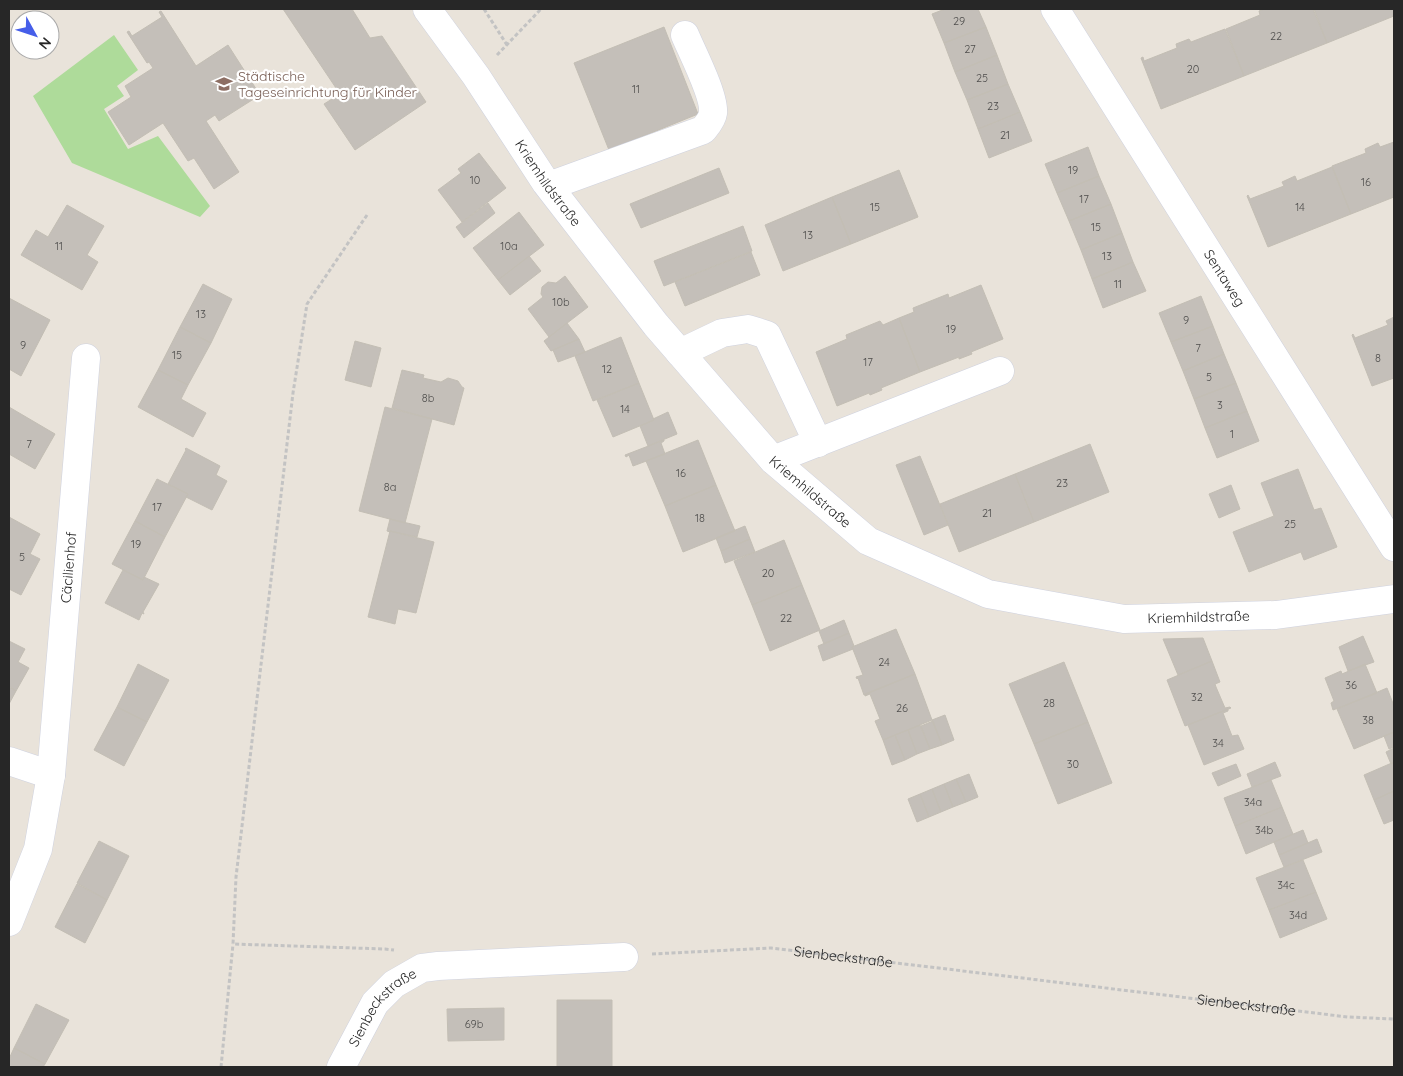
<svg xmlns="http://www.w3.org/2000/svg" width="1403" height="1076" font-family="Quicksand,sans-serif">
  <rect width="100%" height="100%" fill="#e9e3da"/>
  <!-- green -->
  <path fill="#aedb9a" d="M114,35L138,70L117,86L124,96L104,109L128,149L158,136L210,206L200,217L72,163L33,96Z"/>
  <!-- building -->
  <path fill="#c4bfb9" stroke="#c3beb4" d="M283,9H352L370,38L382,36L426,102L355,150L324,104L340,94Z
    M945,9H978L986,27L944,43L932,14Z
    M1264,9H1313L1327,43L1244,76L1226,29L1260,15L1259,11Z
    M1314,9H1394V16L1327,43Z
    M161,11L196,66L228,45L260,95L219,121L215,115L206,121L239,172L214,189L194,158L188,161L163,123L129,145L108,112L131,97L125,86L153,68L149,62L147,63L127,32L129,31L132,36L162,17L159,12Z
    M664,27L698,114L609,150L574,63Z
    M986,27L997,55L955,72L944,43Z
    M1225,29L1244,76L1161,109L1141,58L1143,57L1144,61L1177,48L1176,44L1189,39L1191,42Z
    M997,55L1008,84L967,100L955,72Z
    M1008,84L1020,112L978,129L967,100Z
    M1020,112L1032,141L989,158L978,129Z
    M1394,142V197L1351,214L1332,166L1366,153L1365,149L1378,143L1380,147Z
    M1088,147L1099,176L1057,193L1045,164Z
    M479,153L506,188L462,222L438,190L461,173L458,169Z
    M1332,167L1351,214L1268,247L1247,196L1248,195L1250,199L1284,186L1282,182L1295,176L1297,181Z
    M719,168L729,193L641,228L630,204Z
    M899,170L918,217L851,244L832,197Z
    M1099,176L1111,204L1069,221L1057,193Z
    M832,197L851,244L783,271L765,225Z
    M488,203L495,213L464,238L456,227Z
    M1111,204L1122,233L1081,250L1069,221Z
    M67,205L104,226L87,255L98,262L82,290L21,255L36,230L48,237Z
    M519,212L544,245L498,280L473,248Z
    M743,226L752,251L664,286L654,261Z
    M1122,233L1133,262L1092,279L1081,250Z
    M751,252L760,275L685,306L675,282Z
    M529,256L541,271L510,295L498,280Z
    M1133,262L1146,291L1103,308L1092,279Z
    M565,276L588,307L549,337L528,309L543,297L541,294L542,287L548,282L556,283Z
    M203,284L232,299L211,343L180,327Z
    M981,285L1003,339L971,352L972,354L959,359V357L920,372L899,318L914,312L913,308L948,294L949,298Z
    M1201,296L1213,326L1171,342L1159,313Z
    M9,298L50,320L21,376L9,369Z
    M1394,317V378L1372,386L1352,335L1353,334L1355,338L1388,325L1386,321Z
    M899,318L920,372L881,388L882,390L870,395L869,393L837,406L816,352L847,339L846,335L880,321L883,325Z
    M567,323L579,339L551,351L544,341Z
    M1213,326L1224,354L1183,371L1171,342Z
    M180,327L211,343L188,385L158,370Z
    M621,337L639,383L593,401L575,356Z
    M579,339L585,352L558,362L553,350Z
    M355,341L381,348L371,387L345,380Z
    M1224,354L1236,383L1194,399L1183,371Z
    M158,370L188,385L181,399L206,413L193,437L138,407Z
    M402,370L424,375L423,378L441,382L448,378L458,381L462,387L464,388L454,425L392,408Z
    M639,383L654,420L613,437L597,400Z
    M1236,383L1247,411L1205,428L1194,399Z
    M9,407L55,434L35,469L9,454Z
    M385,407L432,419L405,523L359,511Z
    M1247,411L1259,441L1217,458L1205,428Z
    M668,412L677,434L648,446L640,426L654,420L653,419Z
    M664,440V441L661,443L665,454L633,466L629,455L626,457L625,455Z
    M698,440L716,485L665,506L646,461Z
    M1090,444L1109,492L1034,522L1015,474Z
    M186,448L220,466L216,475L227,481L212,510L186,497L188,494L168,484L186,450L185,449Z
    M920,456L948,525L924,535L896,465Z
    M1298,469L1314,510L1321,508L1337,547L1304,560L1301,552L1249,572L1233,532L1274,516L1261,483Z
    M1015,474L1034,522L959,552L940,504Z
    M157,479L188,494L165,537L135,521Z
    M716,485L735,531L683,552L665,506Z
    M1231,485L1240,509L1219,518L1209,494Z
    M9,517L40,534L30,554L40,559L21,595L9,589V562L10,561L9,560Z
    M390,519L420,526L417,537L390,531V532L387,531Z
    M135,521L165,537L143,580L112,564Z
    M745,526L750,539L721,551L716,538Z
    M390,531L434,542L416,613L398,609L395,624L368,617Z
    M750,539L755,552L725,563L721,551Z
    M784,540L802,585L752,605L734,561Z
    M123,570L143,580L144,577L159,584L143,612L144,614L142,613L139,620L105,603Z
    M802,585L820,630L770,651L752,605Z
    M844,620L849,633L824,644L819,631Z
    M896,629L915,674L864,695L858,678L857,679L856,677L863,675L852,647Z
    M849,633L854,646L852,647L853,649L823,661L818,646Z
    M1363,636L1374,662L1348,671L1339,647Z
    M1203,638L1212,661L1178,675L1163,639Z
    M9,641L25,649L18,662L29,668L16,691L9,686Z
    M1212,661L1220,682L1215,684L1216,687L1225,708L1230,707L1231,708L1185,726L1167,680Z
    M1064,662L1088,722L1034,744L1009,684Z
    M138,664L169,680L147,722L117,707Z
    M1365,664L1377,693L1333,710L1331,703L1334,701L1325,678L1341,671L1342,674Z
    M915,674L932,720L883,740L875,721L880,719L870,694L865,696V694Z
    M9,687L16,691L9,704Z
    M1387,688L1394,706V732L1354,749L1337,709Z
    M117,707L147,722L124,766L94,750Z
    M1228,709V711L1223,713L1232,736L1238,735L1244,749L1204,765L1188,725Z
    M945,715L954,740L942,745L932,720Z
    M933,721L942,745L930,749L921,726Z
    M1088,722L1112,783L1058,804L1034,744Z
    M920,725L930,749L917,754L908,730Z
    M908,730L917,754L905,760L895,735Z
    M1394,732V747L1389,749L1384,736Z
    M895,735L905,760L892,765L883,740Z
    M1394,748V762L1391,764L1386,752Z
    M1275,762L1281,776L1252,787L1247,774Z
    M1394,762V791L1374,800L1364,775Z
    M1236,764L1241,776L1218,786L1212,773Z
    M969,774L978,797L966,802L956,779Z
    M956,779L966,802L953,807L944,784Z
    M1271,780L1282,807L1235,826L1224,798Z
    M944,784L953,807L941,812L932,789Z
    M932,789L941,812L929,817L920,794Z
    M1394,791V820L1384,824L1374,800Z
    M920,794L929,817L917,822L908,799Z
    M1282,807L1293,834L1246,854L1235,826Z
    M1303,830L1308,843L1279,855L1274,842Z
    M1317,839L1322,852L1284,867L1279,855Z
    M99,841L129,856L107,900L77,883Z
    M1303,860L1316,892L1269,910L1256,878Z
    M77,884L107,900L85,943L55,927Z
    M1316,892L1327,919L1280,938L1269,910Z
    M557,1000H612V1067H557Z
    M36,1004L69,1020L45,1064L14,1048Z
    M504,1008V1040L448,1041L447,1009Z
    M14,1048L45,1064L43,1067H9V1059Z"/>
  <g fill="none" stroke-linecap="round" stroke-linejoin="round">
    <!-- minor casing -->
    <g stroke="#cfd2df" stroke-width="29">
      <g id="minor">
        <path id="s2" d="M427,9L476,76L546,183L656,325L773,460L868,541L988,594L1124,619L1276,615L1394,599"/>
        <path id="s3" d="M1055,9L1394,547"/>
        <path d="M549,186L703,130C707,125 712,120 713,113C715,96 692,52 685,35"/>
        <path d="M680,353L722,333L748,329L767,335L818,443"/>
        <path d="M773,460L1000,371"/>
        <path d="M9,761L51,775"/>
        <path id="s4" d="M9,922L38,849L51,775L86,358"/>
        <path id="s5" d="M341,1067L375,1003L394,984L422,968L438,966L624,957"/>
      </g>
    </g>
    <!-- path -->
    <g stroke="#c3c3c3" stroke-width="3" stroke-dasharray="4 2.5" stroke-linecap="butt">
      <path d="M484,9L507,45"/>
      <path d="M497,55L541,9"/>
      <path d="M367,215L307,304L293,393L236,877L233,944L385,949L394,950"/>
      <path id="s1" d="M652,954L771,948L1348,1017L1394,1019"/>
      <path d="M221,1067L233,944"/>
    </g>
    <!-- minor -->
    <use href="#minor" stroke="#fff" stroke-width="28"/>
  </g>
  <!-- icons -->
  <defs>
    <g id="school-bare" transform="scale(1.35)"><path d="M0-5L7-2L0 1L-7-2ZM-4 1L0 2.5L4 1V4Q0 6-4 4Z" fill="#8d6e63" stroke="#fff" stroke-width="2.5" paint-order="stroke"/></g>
  </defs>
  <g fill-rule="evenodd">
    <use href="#school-bare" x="224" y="84"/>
  </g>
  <g text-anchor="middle" stroke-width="4.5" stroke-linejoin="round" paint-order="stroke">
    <!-- number labels -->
    <g font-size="11" fill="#4e4d4c">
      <text x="959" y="25">29</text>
      <text x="1276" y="40">22</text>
      <text x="970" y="53">27</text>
      <text x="1193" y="73">20</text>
      <text x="982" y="82">25</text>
      <text x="636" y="93">11</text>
      <text x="993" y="110">23</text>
      <text x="1005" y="139">21</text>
      <text x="1073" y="174">19</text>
      <text x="475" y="184">10</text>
      <text x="1366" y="186">16</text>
      <text x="1084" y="203">17</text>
      <text x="875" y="211">15</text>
      <text x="1300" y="211">14</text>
      <text x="1096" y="231">15</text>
      <text x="808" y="239">13</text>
      <text x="59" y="250">11</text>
      <text x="509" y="250">10a</text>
      <text x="1107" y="260">13</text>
      <text x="1118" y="288">11</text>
      <text x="561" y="306">10b</text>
      <text x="201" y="318">13</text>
      <text x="1186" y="324">9</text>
      <text x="951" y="333">19</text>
      <text x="23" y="349">9</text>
      <text x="1198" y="352">7</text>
      <text x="177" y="359">15</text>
      <text x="1378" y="362">8</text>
      <text x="868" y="366">17</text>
      <text x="607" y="373">12</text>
      <text x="1209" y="381">5</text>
      <text x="428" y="402">8b</text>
      <text x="1220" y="409">3</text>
      <text x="625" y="413">14</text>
      <text x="1232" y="438">1</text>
      <text x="29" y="448">7</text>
      <text x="681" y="477">16</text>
      <text x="1062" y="487">23</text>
      <text x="390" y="491">8a</text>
      <text x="157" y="511">17</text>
      <text x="987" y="517">21</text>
      <text x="700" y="522">18</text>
      <text x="1290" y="528">25</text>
      <text x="136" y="548">19</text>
      <text x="22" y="561">5</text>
      <text x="768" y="577">20</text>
      <text x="786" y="622">22</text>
      <text x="884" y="666">24</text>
      <text x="1351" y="689">36</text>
      <text x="1197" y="701">32</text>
      <text x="1049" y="707">28</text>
      <text x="902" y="712">26</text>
      <text x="1368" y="724">38</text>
      <text x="1218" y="747">34</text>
      <text x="1073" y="768">30</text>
      <text x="1253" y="806">34a</text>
      <text x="1264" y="834">34b</text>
      <text x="1286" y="889">34c</text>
      <text x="1298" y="919">34d</text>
      <text x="474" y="1028">69b</text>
    </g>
    <!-- education labels -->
    <g font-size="14" fill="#785e54" stroke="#fff" text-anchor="start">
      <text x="238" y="81">Städtische<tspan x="238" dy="16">Tageseinrichtung für Kinder</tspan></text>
    </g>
    <!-- street labels -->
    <g font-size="14" fill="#272727" stroke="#fff">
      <text dy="5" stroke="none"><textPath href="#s2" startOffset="212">Kriemhildstraße</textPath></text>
      <text dy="5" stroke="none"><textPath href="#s3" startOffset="318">Sentaweg</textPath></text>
      <text dy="5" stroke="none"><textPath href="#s2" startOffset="618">Kriemhildstraße</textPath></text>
      <text dy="5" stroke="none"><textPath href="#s4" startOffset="362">Cäcilienhof</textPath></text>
      <text dy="5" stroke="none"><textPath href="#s2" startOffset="1038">Kriemhildstraße</textPath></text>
      <text dy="5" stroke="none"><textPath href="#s1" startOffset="192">Sienbeckstraße</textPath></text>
      <text dy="5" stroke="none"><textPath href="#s1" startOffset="598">Sienbeckstraße</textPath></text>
      <text dy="5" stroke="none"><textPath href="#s5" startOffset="74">Sienbeckstraße</textPath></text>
    </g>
  </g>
  <!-- border -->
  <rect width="1403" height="1076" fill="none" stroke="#272727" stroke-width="20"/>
  <!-- north arrow -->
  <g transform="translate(35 35) rotate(130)"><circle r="24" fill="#ffffff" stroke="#a9a9a9"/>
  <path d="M0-4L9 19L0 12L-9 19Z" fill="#465ee9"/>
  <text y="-8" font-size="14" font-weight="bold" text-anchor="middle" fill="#272727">N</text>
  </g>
</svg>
